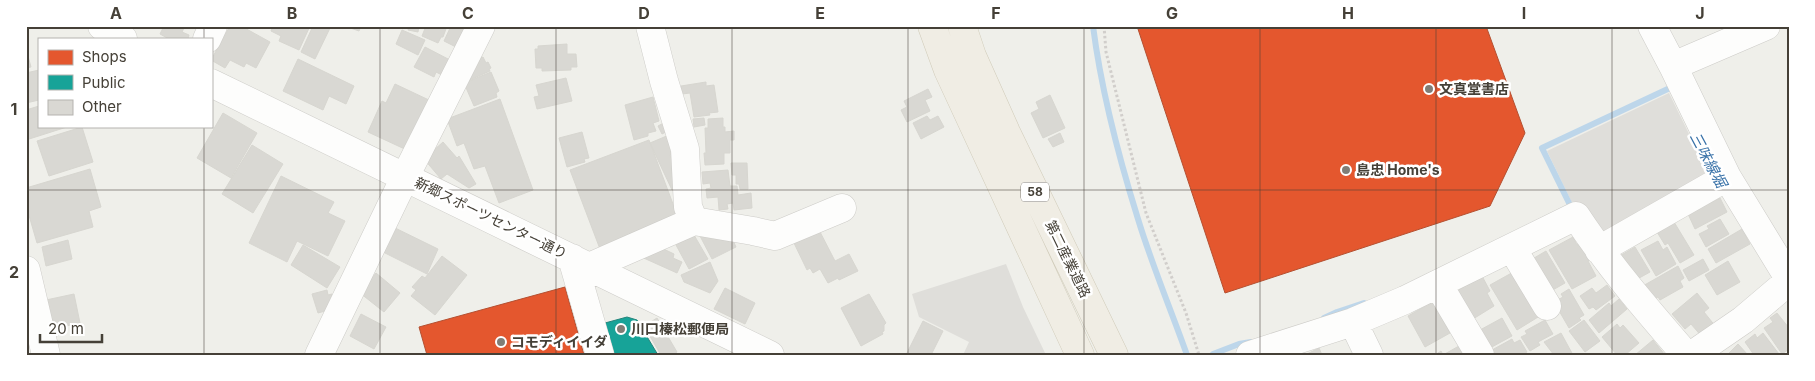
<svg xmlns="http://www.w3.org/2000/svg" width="1815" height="381" font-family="Inter,'Noto Sans JP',sans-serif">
  <rect width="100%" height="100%" fill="#efefea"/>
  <!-- parking -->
  <path fill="#dfdeda" d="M1669,93L1710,177L1606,234L1576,211L1547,151Z
    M1006,264L1023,307L1046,355H963L969,342L919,317L912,294Z"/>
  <!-- shops -->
  <path fill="#e4572e" stroke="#b45031" d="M1137,26H1486L1525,133L1490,206L1225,293Z
    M565,287L584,355H427L419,327Z"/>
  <!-- public -->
  <path fill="#17a398" stroke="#25857b" d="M627,317L637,320L658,355H613L605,323Z"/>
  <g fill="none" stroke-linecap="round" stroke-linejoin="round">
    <!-- stream -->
    <path stroke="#bdd6ea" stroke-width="6" d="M1093,26C1101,89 1119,158 1138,219C1152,265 1171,310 1187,355
      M1568,209L1571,207L1542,148L1672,87
      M1324,318L1337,312L1364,303
      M1213,354L1239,344L1251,342"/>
  </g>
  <!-- building -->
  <path fill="#d9d8d3" stroke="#d7d6d0" d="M164,26H185L182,32L189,35L188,39H169L160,34Z
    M230,26H241L270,42L256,68L246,63L244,67L230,60L225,68L211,60Z
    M273,26H310L299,50L279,41L281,36L271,31Z
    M313,26H331L315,59L301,52Z
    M345,26H361L359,31Z
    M409,26H419L418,32L408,30Z
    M426,26H447L443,37H441L438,43L422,36Z
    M451,26H474L462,50L444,41Z
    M402,30L425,40L418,55L396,44Z
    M567,44V54H576L577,67H571V70L542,71V68H536L535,49H538V46Z
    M425,47L450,60L442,75L436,72L434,77L414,67Z
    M26,49L31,67L26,68Z
    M483,57L486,63L488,62L491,68L489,69L490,71L465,82L475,60Z
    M298,59L354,86L346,104L329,96L323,110L283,91Z
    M39,70V100L26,103V73Z
    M491,72L499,91L496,93L497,97L474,106L464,83Z
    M566,78L572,101L537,109L534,97L539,96L536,85Z
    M706,82V86L714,85L718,112L709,113L710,115L694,117L690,93L682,94L681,86Z
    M395,84L431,101L409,151L368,132L382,101L386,103Z
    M928,89L932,97L925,100L930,111L907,122L901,110L907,107L904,101Z
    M1050,95L1065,128L1043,138L1031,113L1039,109L1036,102Z
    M653,97L659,121L653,123L656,131L648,133V136L634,140L625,105Z
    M500,99L533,190L499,203L485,166L474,169L464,143L457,146L447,119Z
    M39,106V126H70L26,140V110Z
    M223,113L257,133L231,178L197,158Z
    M927,116L930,120L938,116L944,127L921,139L913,123Z
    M704,118L705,125L694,127L693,119Z
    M723,118V127H725V132L734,131V140H730V153H724V164L705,165L704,153H706L705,128H708V119Z
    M669,120L674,128L662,134L658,126Z
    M82,127L93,162L49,176L37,141Z
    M582,132L589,158L584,159L585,162L567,167L559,138Z
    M1060,133L1064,142L1053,147L1048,139Z
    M669,135L676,152L670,155L680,176L678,188L672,190L650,143Z
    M649,140L679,220L600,249L570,170Z
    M443,142L457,158L459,156L476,184L469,188L447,174L441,179L424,159Z
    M252,145L283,164L253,213L222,194Z
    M731,163H747L748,189H740L739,184H736V175H732Z
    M90,169L101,207L89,211L93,227L37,243L26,205V188Z
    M728,170L730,186H737L738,195L751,193L752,208L734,210L733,203L727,204L728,209L719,210L718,197L707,198L706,189L711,188L710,183L703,184L702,172Z
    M281,176L334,202L328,213L345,221L328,256L297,241L287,262L249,243Z
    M1720,198L1727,212L1695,229L1688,214Z
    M1720,219L1729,234L1706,247L1699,234L1709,229L1707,226Z
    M1674,222L1694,255L1680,263L1668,243L1665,245L1657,232Z
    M389,225L438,249L427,274L377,249Z
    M818,228L835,261L849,254L858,271L839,280L838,278L828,283L820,269L813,273L810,268L807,270L793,241Z
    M1742,229L1750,244L1716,263L1708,249Z
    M730,234L736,247L712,259L700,236Z
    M694,235L708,259L689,269L676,245Z
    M1573,237L1577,245L1582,242L1592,259L1588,261L1596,276L1572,289L1549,250Z
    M68,240L72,259L46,266L42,247Z
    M1658,241L1663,250L1667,247L1676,264L1656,276L1641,250Z
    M653,244L674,254L673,258L682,262L677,273L637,255Z
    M303,245L340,267L327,288L291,265Z
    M1635,247L1650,272L1632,282L1618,257Z
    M1546,251L1565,283L1551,291L1529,261Z
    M442,256L467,275L435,315L411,296L416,290L412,287L422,276L425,278Z
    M1703,259L1709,270L1689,281L1683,270Z
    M1728,261L1740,282L1717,295L1705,275Z
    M710,262L718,281L710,293L684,282L681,275Z
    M1678,266L1684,278L1680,281L1683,287L1660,300L1658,297L1649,302L1641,287Z
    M1517,270L1543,314L1517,330L1490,285Z
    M376,273L400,293L384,312L360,293Z
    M1482,276L1490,291L1487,293L1494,306L1473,319L1457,291Z
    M1607,285L1615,296L1596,310L1593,307L1589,309L1580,296L1592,288L1596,293Z
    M725,288L755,303L745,324L714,309Z
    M1569,289L1584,315L1579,318L1581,320L1569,328L1554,302L1563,297L1561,294Z
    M327,290L328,295L332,294L334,302L332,309L318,313L312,294Z
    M1697,293L1709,308L1704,312L1716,327L1703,338L1691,324L1685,329L1672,314Z
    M74,294L80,323L52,329L46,300Z
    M869,294L886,323L884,325V331L882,332L883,334L861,346L841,308Z
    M1619,299L1627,309L1599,333L1589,320L1609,303L1611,306Z
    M1433,302L1450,333L1425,347L1408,316Z
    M1777,313L1789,328V349L1782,354L1764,328L1773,322L1770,318Z
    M361,314L386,327L374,349L350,336Z
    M657,318L677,352L673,355H661L644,326Z
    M1502,318L1512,336L1490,348L1480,330Z
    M1545,320L1553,334L1538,342L1540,345L1530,351L1521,337L1527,334L1525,331Z
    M1584,320L1600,341L1585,352L1569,331Z
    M923,321L943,331L931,355H906Z
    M1617,324L1620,328L1623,325L1639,343L1625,355H1617L1602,337Z
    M1561,333L1573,355H1554L1544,342Z
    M1763,333L1779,354L1778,355H1754L1745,342L1755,334L1757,338Z
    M1512,339L1514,343L1520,340L1527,352L1522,355H1495L1492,350Z
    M1653,340L1665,355H1635Z
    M1738,344L1748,355H1727Z
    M1459,346L1464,355H1435L1441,351L1443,355Z
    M1319,348L1322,355H1305Z"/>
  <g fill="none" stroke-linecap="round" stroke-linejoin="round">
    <!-- minor casing -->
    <g stroke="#cdccc8" stroke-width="29">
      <path id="minor" d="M102,26L123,39
        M1652,26L1673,66L1727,177L1785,272L1789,274
        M207,39L213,26
        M1673,66L1766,26
        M211,83L770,355
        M694,221L753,231L775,236L842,208
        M1512,248L1547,306
        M1599,250L1727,177
        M572,258L600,355
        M589,267L694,221L688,207L685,149L664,81L650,26
        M26,270L46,355
        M1438,284L1480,355
        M1353,322L1369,355
        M319,355L405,177L481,26
        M1250,355L1353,322L1405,300L1576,216C1609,266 1647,310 1686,355
        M1692,355L1743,320L1789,281"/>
    </g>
    <!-- major casing -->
    <g stroke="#d0cbb9" stroke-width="29">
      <path id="major" d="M932,26L948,70L1080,355
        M962,26L972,56L1006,132L1114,355"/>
    </g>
    <!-- path -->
    <path stroke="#d1cecb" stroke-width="3" stroke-dasharray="2.5 2.5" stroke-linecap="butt" d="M1104,26L1106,52L1146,213L1186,313L1199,355"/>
    <!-- minor -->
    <use href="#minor" stroke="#fdfdfc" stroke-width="28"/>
    <!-- major -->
    <use href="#major" stroke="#f0ede4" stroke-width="28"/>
  </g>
  <!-- grid -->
  <path fill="none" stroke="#454037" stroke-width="1" stroke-opacity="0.55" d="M204,26V39M380,26V355M556,26V355M732,26V355M908,26V355M1084,26V355M1260,26V355M1436,26V355M1612,26V355M204,126V355M26,190H1789"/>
  <!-- markers -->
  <g fill="#807d76" stroke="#fff" stroke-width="2">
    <circle cx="1429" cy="89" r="5"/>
    <circle cx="1346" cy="170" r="5"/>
    <circle cx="621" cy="329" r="5"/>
    <circle cx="501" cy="342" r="5"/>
  </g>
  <g text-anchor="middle" stroke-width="5" stroke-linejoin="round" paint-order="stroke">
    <!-- shield labels -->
    <rect fill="#fff" stroke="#7d7973" stroke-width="1" x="1021" y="182.5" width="28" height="19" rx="4"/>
    <g font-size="12" font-weight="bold" fill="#454037">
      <text x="1035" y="196">58</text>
    </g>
    <!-- poi labels -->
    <g font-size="14" font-weight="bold" fill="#454037" stroke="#fff" text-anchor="start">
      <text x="1439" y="94">文真堂書店</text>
      <text x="1356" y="175">島忠 Home's</text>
      <text x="631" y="334">川口榛松郵便局</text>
      <text x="511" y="347">コモディイイダ</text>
    </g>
    <!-- street labels -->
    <g font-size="14" fill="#454037" stroke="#fff">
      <text transform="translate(491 218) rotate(26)" y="5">新郷スポーツセンター通り</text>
      <text transform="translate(1068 259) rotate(64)" y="5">第二産業道路</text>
    </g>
    <!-- water labels -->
    <g font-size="15" font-style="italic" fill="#3972a8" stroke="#fff">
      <text transform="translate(1708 160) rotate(62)" y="5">三味線堀</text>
    </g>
  </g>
  <!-- border -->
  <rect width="1815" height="381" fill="none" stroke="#ffffff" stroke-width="55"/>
  <!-- legend -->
  <rect x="38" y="38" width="175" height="90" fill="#ffffff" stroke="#b5b3af"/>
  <rect x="48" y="50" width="25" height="15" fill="#e4572e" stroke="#b5b3af"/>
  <text x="82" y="62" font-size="15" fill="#454037">Shops</text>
  <rect x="48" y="75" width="25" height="15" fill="#17a398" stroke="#b5b3af"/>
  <text x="82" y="88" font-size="15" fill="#454037">Public</text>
  <rect x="48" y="100" width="25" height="15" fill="#d9d8d3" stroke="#b5b3af"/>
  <text x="82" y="112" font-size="15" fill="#454037">Other</text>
  <!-- scale -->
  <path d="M40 334v8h62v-8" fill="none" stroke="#454037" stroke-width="2.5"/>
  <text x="48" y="334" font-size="15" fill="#454037" stroke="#ffffff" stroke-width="4" paint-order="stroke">20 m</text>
  <rect x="28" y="28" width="1760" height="326" fill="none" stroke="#454037" stroke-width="2"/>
  <g font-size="16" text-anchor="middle" font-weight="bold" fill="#454037">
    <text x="116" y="19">A</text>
    <text x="292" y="19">B</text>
    <text x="468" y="19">C</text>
    <text x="644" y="19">D</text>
    <text x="820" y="19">E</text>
    <text x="996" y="19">F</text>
    <text x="1172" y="19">G</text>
    <text x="1348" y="19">H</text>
    <text x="1524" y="19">I</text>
    <text x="1700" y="19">J</text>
    <text x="14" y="115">1</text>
    <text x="14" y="278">2</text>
  </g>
</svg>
